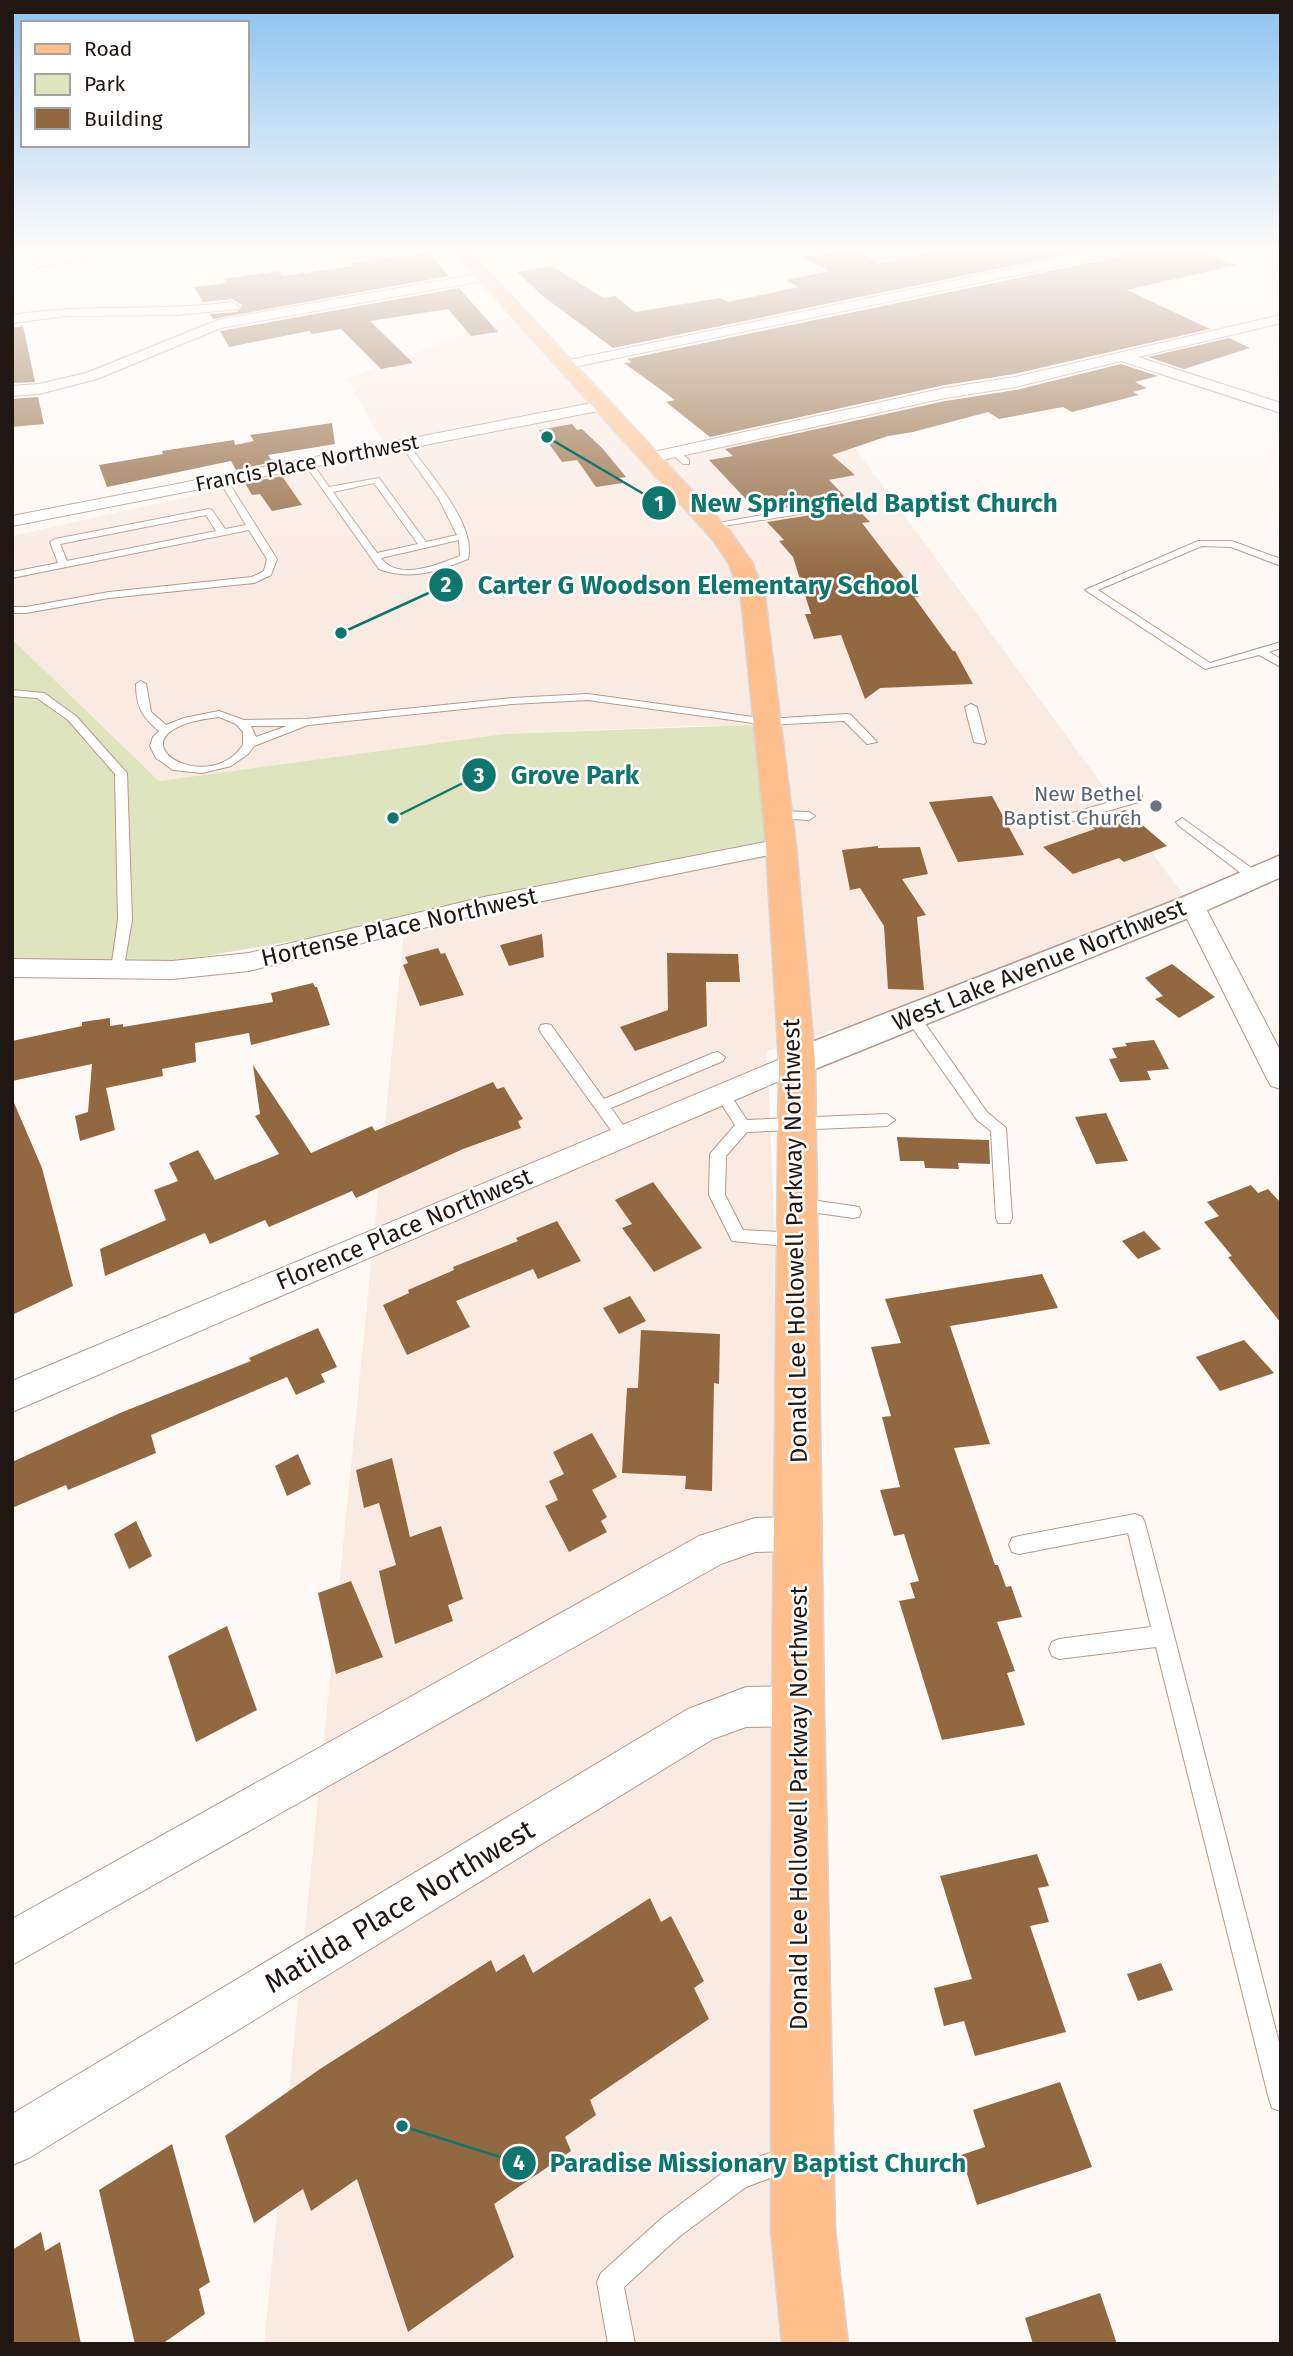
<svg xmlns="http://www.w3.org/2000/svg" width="1293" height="2356" font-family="'Fira Sans',sans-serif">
  <rect width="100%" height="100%" fill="#fff9f5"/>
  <!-- built -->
  <path fill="#faebe2" d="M522,312L644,458L832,417L1198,915L767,1051L821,2344H264L405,921L753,726H693L504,734L159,781L12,639V536L389,452L347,379Z"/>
  <!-- green -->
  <path fill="#dee4bd" d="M12,639L159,781L504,734L753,725L782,855L161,964L12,966Z"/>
  <!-- building -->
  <path fill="#926840" d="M860,250L879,264L941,250H1089L613,348L544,297L517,272L552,266L603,298L615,296L635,312L720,298L728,302L798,287L786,280L829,271L802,257Z
    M1126,250H1197L1237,265L1127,290L1210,329L1014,374L945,385L710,437L666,402L675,400L624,363L632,362L627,359L1119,257Z
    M429,253L449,276L213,319L210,314L237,312L242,305L232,299L203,302L194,287L226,283L223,279L278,271L283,276L354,266L351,263Z
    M459,288L498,332L471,336L448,309L370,321L413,363L381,369L341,329L312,334L309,331L229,347L220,331Z
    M23,326L35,382L12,383V328Z
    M1229,338L1250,348L1184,369L1148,357Z
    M1121,364L1158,376L1135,382L1147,388L1133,392L1139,395L1072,412L1063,407L999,419L988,412L913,432L888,436L832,455L855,475L829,480L870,522L862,523L919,597H914L953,651H955L973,684L880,688L865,699L841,635L814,639L805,614H811L793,557L779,541L784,540L767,522L811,515L813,506L808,504L759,513L709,460L733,456L725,449L945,401L1016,390Z
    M38,397L44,424L12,427V399Z
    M332,423L335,444L268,455L273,462L236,470L231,461L107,487L99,465L163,454L162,451L234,440L235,445L254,441L250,435Z
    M572,424L577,430L582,429L603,449L626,477L619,478L623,483L596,487L577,460L562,462L539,430Z
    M282,476L302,505L272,511L260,494L252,495L245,483Z
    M992,796L1024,855L958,862L929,802Z
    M1125,810L1167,846L1124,862L1119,858L1073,874L1043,847L1095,829L1087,823Z
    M878,846V848L920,847L928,874L902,879L926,915L917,917L924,990L888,989L884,926L860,888L850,890L842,850Z
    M542,934L544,957L509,966L500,945Z
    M438,948L441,954L445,953L464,995L420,1006L403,965L408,963L405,957Z
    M667,953L738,954L740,982H706L707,1026L635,1051L620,1027L668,1010Z
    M1172,964L1215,997L1179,1018L1155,999L1163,996L1145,978Z
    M313,983L315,987H317L330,1025L251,1045L249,1033L195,1043L196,1062L162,1069L163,1076L106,1088L115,1130L80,1141L75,1116L88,1112L92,1064L12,1081V1041L82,1026V1022L110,1018V1026L123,1024V1027L273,1002L271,993Z
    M1154,1040L1169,1069L1147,1071L1151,1080L1120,1082L1109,1059L1117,1058L1112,1048L1127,1046L1125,1043Z
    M253,1065L311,1153L372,1126L375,1131L493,1082L497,1089L504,1087L523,1119L518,1121L521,1128L463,1149L356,1198L352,1191L269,1227L265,1220L210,1244L205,1233L105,1276L100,1249L166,1220L154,1190L178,1181L169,1163L198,1150L215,1180L279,1154L255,1116L260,1114Z
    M12,1098L42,1168L73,1286L12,1315Z
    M1106,1113L1128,1161L1096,1164L1075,1117Z
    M897,1137L989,1140L990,1164L958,1163L959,1169L925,1168L924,1161H900Z
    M653,1182L702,1248L654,1272L622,1228L632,1224L615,1200Z
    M1251,1185L1258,1193L1268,1189L1281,1203V1323L1228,1257L1232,1256L1204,1222L1219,1216L1207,1202Z
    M557,1221L581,1261L538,1279L533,1269L456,1301L470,1327L407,1355L383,1305L409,1293L408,1290L454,1270L453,1267L518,1241L516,1238Z
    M1144,1231L1161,1249L1138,1259L1122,1241Z
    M1042,1274L1058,1308L950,1326L990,1444L954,1448L995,1565H998L1006,1587L1011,1586L1022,1617L997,1622L1015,1671L1007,1673L1025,1725L942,1740L899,1601L915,1598L910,1583L919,1581L904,1534L894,1536L880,1490L900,1487L882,1417L891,1416L871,1347L901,1343L885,1299Z
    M630,1296L646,1321L619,1334L603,1308Z
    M318,1328L337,1367L321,1374L325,1382L296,1395L287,1377L151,1435L156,1453L68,1490L66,1485L12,1508V1462L120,1413L251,1361L249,1358Z
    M641,1330L720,1334L719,1384L714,1383L712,1491L685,1489L686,1476L622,1473L627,1388H638Z
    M1244,1340L1274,1373L1220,1391L1196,1357Z
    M592,1433L617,1477L592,1490L607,1517L601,1521L607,1532L569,1552L545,1506L558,1500L549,1481L564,1474L553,1452Z
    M298,1454L311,1484L287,1496L275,1466Z
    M392,1458L410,1537L441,1526L463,1599L448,1605L453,1621L395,1644L379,1571L396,1565L379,1503L364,1508L356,1470Z
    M136,1521L152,1556L129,1569L114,1534Z
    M351,1581L383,1657L336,1674L318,1593Z
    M227,1626L257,1710L196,1742L168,1656Z
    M1037,1854L1049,1886L1038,1888L1049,1922L1030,1926L1066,2032L975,2056L964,2021L944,2026L934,1988L972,1979L940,1876Z
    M650,1898L661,1922L671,1916L704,1981L694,1988L709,2019L590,2100L596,2115L565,2137L571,2151L494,2204L514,2257L408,2332L357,2179L311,2211L303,2189L254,2223L225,2136L320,2069L491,1960L496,1972L524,1954L533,1973Z
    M1161,1963L1173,1990L1138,2001L1127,1974Z
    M1060,2082L1092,2167L977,2205L961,2155L985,2147L973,2110Z
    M172,2144L210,2282L199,2289L205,2314L162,2344H135L99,2190Z
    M41,2232L45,2251L60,2242L81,2344H12V2250Z
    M1100,2293L1117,2344H1033L1025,2318Z"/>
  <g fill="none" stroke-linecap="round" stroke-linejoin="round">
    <!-- service casing -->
    <g stroke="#b5998a" stroke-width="2">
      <path id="service" d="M401,442H407C427,471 477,524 468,559C438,571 410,581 379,569L304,463L311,461L329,487L379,478L426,542L457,535L439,499L400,444ZM374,483L418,544L377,553L333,492ZM459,540L460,556C439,564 398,582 381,558Z
        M672,450H678L689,460V464H683L672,454Z
        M223,477L227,480L277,559L271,575L254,583L109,598L26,613H12V607H26L109,592L252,577L264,571L267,559L249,530L12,578V572L58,563L50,542L55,539L209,509L212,510L225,529L246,525L219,480ZM206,515L216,531L67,561L60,544Z
        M808,507L811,508V512L712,528L707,525Z
        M1198,541H1232L1281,559V566L1231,547L1202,546L1098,590L1210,663L1281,642V648L1269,652L1281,659V667L1259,655L1205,669L1085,590Z
        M141,681L146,684L151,712L166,725L184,718L219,711L244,720L306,719L512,698L588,694L767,719L847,714L851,715L877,742L867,744L844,721L767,725L588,700L512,704L308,725L254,746L248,754L231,766L202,773L173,770L156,758L150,746L153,737L159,731C142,717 136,706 136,684ZM219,717L236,724L243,732V745C205,802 98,731 219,717ZM251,726H287L256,737Z
        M12,690L44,693L76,716L127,773L132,920L123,972L118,974L111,969L118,920L115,774L68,720L37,698L12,696Z
        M971,704L977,707L986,742L984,744L974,742L965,707Z
        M1138,794L1142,795V801L1069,822L1063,818L1065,815Z
        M778,811L809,812L815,816L809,820L774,818L772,815Z
        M1182,818L1260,874V880H1250L1178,825L1176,822Z
        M912,1011L917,1012L987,1112L1006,1128L1012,1218L1010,1223H998L996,1218L991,1131L977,1120L907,1020L905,1016Z
        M546,1024L551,1025L604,1099L713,1053L718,1052L725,1057L723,1061L611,1108L631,1136L623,1142L618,1140L541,1033L539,1029L541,1025Z
        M722,1088L727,1090L747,1120L887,1114L895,1120L887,1126L747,1132L726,1156L725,1195L743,1230L796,1233L802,1235L804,1240L802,1245L796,1247L732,1241L709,1195L710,1154L735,1125L715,1094Z
        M797,1198L853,1206L859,1207L861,1212L859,1217L853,1218L797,1210L791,1209L789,1204L791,1199Z
        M1135,1514L1142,1517L1145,1523L1281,2050V2111L1272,2108L1269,2099L1156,1647L1059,1659L1052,1656L1049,1649L1052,1642L1059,1639L1151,1627L1128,1533L1019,1554L1012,1552L1009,1545L1012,1538L1019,1536Z
        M791,2145L800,2149L804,2158L800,2167L746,2187L680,2236L624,2287L635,2344H608L597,2282L601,2273L662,2218L729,2168Z"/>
    </g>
    <!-- minor casing -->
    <g stroke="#b5998a" stroke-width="2">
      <path id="minor" d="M12,250H17V256L12,257Z
        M98,250H127L121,254L38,267L32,263L38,259Z
        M476,250H509C500,257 468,262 459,255Z
        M1101,250H1124L1118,254L564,369L557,365L564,361Z
        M1266,250H1281V257L1267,253Z
        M483,273L490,277L488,280L221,328L97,379L39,394L12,396V386L39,384L86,373L218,320Z
        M232,302L239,306L237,309L177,315L67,316L12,323V315C85,303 159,312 232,302Z
        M1281,315V323L1138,357L1281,403V413L1121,361L1015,387L945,398L649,463L641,458L649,453L945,388L1015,377Z
        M602,401L608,403L610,406L608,409L12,526V516Z
        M781,839L789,841L793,846L789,851L484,913L249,971L172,979L12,977V959L172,961L249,953L484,897Z
        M1192,897L1201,899L1204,905L1281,1052V1089L1271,1086L1267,1079L1180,905L1183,899Z
        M797,1052L807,1055L811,1062L807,1069L12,1412V1381Z
        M798,1517L811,1522L816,1534L811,1546L798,1551L755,1552L721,1564L12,1965V1919L699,1536L755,1518Z
        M798,1686L812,1692L818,1706L812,1720L798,1726L746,1727L713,1739L29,2158L12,2165V2114L688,1709L746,1687Z"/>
    </g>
    <!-- tertiary casing -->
    <g stroke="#b5998a" stroke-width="3">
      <path id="tertiary" d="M1281,855V877L1203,912L810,1071L797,1075L784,1071L779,1062L784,1053L1181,898Z"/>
    </g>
    <!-- primary casing -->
    <g stroke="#d7d5d4" stroke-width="3">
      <path id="primary" d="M452,250H469L730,531L753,564L765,597L796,846L815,1062L824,1706L835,2230L848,2344H782L771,2230L772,1706L779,1062L766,846L741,597L729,564L713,540Z"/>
    </g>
    <!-- service -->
    <use href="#service" fill="#fff" fill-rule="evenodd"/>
    <!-- minor -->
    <use href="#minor" fill="#fff" fill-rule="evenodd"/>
    <!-- tertiary -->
    <use href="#tertiary" fill="#fff" fill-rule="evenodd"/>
    <!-- primary -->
    <use href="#primary" fill="#febf8d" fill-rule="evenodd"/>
  </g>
  <!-- sky -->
  <linearGradient id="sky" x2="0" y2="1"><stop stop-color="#8bc3f0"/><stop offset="0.43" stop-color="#fffcfa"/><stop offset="1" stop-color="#fffcfa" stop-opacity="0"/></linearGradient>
  <rect width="1293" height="580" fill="url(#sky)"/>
  <!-- markers -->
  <circle fill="#6b7280" stroke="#fff" stroke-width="2.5" cx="1156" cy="806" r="7"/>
  <g text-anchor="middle" stroke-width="5" stroke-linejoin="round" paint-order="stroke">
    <!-- far-street labels -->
    <g font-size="21" fill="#211611" stroke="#fff">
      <text transform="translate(307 463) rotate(-11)" y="7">Francis Place Northwest</text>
    </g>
    <!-- far-worship labels -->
    <g font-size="21" fill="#5b616d" stroke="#fff" text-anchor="end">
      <text x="1142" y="801">New Bethel<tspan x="1142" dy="24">Baptist Church</tspan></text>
    </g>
    <!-- street labels -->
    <g font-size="24" fill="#211611" stroke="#fff">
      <text transform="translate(399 927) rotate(-13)" y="8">Hortense Place Northwest</text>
      <text transform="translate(1039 965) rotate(-22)" y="8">West Lake Avenue Northwest</text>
      <text transform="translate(404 1229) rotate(-23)" y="8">Florence Place Northwest</text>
      <text transform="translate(795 1241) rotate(-91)" y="8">Donald Lee Hollowell Parkway Northwest</text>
      <text transform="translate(799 1808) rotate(-90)" y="8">Donald Lee Hollowell Parkway Northwest</text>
    </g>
    <!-- near-street labels -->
    <g font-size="28" fill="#211611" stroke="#fff">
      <text transform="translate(399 1906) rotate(-31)" y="10">Matilda Place Northwest</text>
    </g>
  </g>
  <!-- callouts -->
  <path fill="none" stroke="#0f766e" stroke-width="2.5" d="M547 437L659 503M341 633L446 585M393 818L479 775M402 2126L519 2163"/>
  <g fill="#0f766e" stroke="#fff" stroke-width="2.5">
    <circle cx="547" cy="437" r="7"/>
    <circle cx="341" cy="633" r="7"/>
    <circle cx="393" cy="818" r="7"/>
    <circle cx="402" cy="2126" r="7"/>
    <circle cx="659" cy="503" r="18"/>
    <circle cx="446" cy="585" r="18"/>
    <circle cx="479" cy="775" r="18"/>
    <circle cx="519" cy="2163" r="18"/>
  </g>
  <g font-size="21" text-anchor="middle" font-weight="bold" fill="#fff">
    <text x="659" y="511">1</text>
    <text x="446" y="592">2</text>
    <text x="479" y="783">3</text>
    <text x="519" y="2170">4</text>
  </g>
  <g font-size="26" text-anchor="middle" font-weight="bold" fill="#0f766e" stroke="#fff" stroke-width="5" stroke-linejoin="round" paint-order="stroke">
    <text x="874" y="512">New Springfield Baptist Church</text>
    <text x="698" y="594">Carter G Woodson Elementary School</text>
    <text x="575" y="784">Grove Park</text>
    <text x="758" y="2172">Paradise Missionary Baptist Church</text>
  </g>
  <!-- border -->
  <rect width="1293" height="2356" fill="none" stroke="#211611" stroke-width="28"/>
  <!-- legend -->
  <rect x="21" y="21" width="228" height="126" fill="#ffffff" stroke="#a6a2a0" stroke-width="2"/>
  <rect x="35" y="44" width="35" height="10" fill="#febf8d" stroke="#a6a2a0" stroke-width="2"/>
  <text x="84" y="56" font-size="21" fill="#211611">Road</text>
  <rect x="35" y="74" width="35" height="21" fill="#dee4bd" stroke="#a6a2a0" stroke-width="2"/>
  <text x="84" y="91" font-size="21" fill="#211611">Park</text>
  <rect x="35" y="108" width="35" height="21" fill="#926840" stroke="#a6a2a0" stroke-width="2"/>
  <text x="84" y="126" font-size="21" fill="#211611">Building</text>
</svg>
